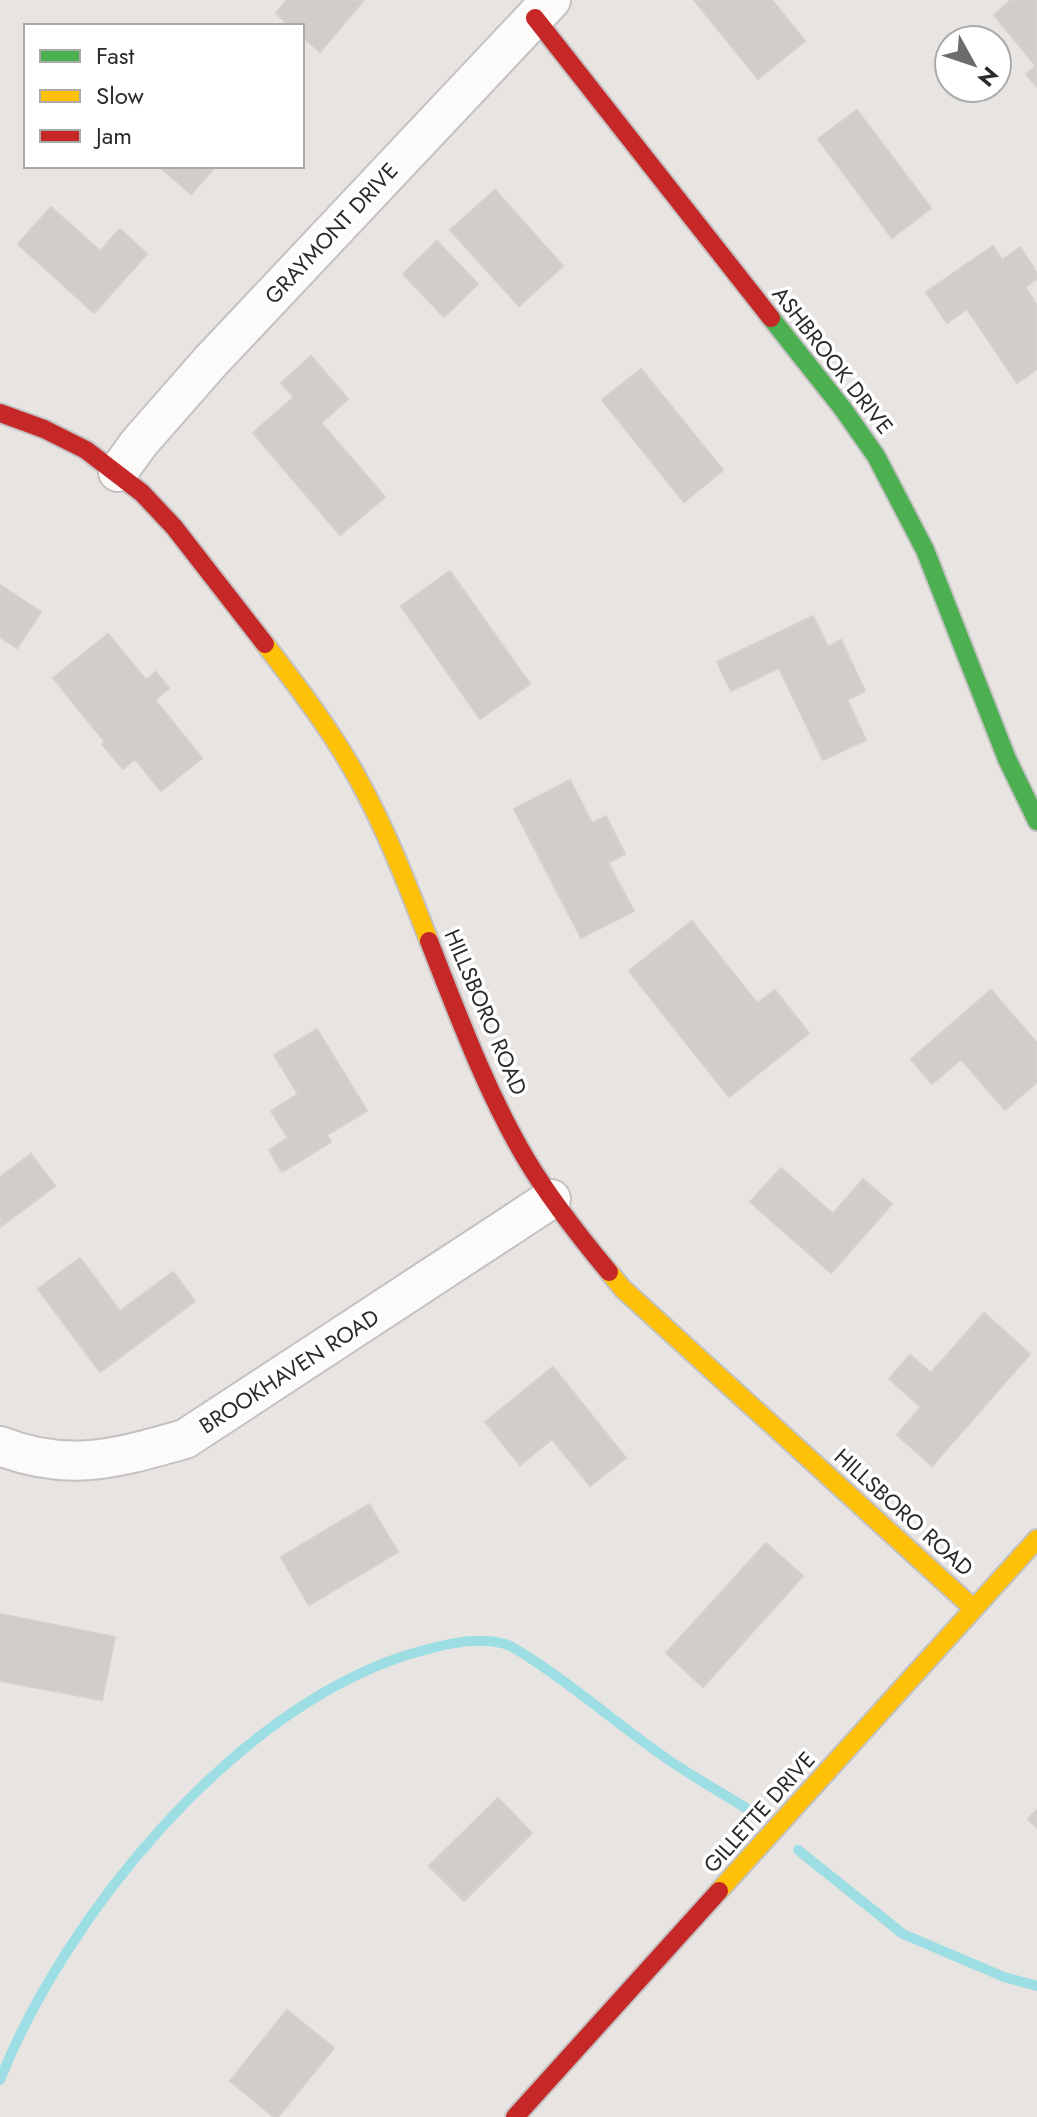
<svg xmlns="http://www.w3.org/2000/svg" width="1037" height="2117" font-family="Jost,sans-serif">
  <rect width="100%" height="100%" fill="#e8e4e1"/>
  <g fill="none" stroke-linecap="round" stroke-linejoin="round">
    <!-- stream -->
    <path stroke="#9cdee3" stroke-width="10" d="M798,1850L903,1934L1004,1977L1037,1986
      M0,2080C65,1916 232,1712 404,1656C434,1647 473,1635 505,1644C515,1647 526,1656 536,1662C580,1691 620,1726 663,1756C692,1777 725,1794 755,1814"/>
  </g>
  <!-- building -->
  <path fill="#d0cdca" stroke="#d3d0cd" stroke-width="2" d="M287,0H364L320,52L302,36V26H290L276,13Z
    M694,0H772L805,41L758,79Z
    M1011,0H1037V87L1026,74L1036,66L994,15Z
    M857,110L931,208L892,238L818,139Z
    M159,166H216L191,194Z
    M495,190L563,266L519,306L450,230Z
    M51,207L100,251L120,229L147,254L94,313L18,244Z
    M437,241L478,284L444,317L403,274Z
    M993,246L1002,260L1020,247L1037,273V279L1025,287L1037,305V369L1017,383L967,309L947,323L926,292Z
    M311,356L348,399L321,423L385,497L340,535L253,433L294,397L281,383Z
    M641,369L723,470L684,502L602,400Z
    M450,571L530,684L480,719L401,606Z
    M0,585L41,612L17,648L0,637Z
    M813,616L828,647L841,640L865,691L847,700L866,740L823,760L779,668L731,691L717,662Z
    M108,634L146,680L156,672L169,688L155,700L202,758L161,791L135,759L123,769L102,744L105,742L53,678Z
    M570,780L592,823L606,816L625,854L608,863L634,911L581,938L514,809Z
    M692,921L757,1003L775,990L809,1033L729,1097L629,971Z
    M991,990L1037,1043V1082L1005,1110L961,1059L932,1084L911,1059Z
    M317,1029L367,1111L327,1135L331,1142L282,1172L269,1150L288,1138L271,1111L298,1094L274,1055Z
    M31,1154L55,1186L0,1227V1177Z
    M781,1168L833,1214L863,1179L892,1204L831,1273L750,1202Z
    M80,1258L120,1311L173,1272L195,1301L100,1372L38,1289Z
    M984,1313L1030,1354L932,1466L897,1435L921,1407L889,1379L910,1355L931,1373Z
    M553,1367L626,1458L590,1486L552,1439L520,1465L485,1422Z
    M369,1504L398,1552L309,1605L281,1557Z
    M766,1543L803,1576L703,1687L666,1653Z
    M0,1614L115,1637L102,1700L0,1681Z
    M498,1798L532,1833L464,1901L429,1866Z
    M1037,1810V1828L1028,1819Z
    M287,2010L334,2048L278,2117H274L230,2081Z"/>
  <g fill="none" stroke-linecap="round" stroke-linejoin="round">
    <!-- street casing -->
    <g stroke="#c3c1c2" stroke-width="42">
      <path id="street" d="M118,472L139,443L210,362L551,0
        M0,1446C69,1473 117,1458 185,1439L551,1199"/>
    </g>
    <!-- fast casing -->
    <g stroke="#c3c1c2" stroke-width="22">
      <path id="fast" d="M771,318L843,409L876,456L925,550L1007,759L1037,821"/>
    </g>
    <!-- slow casing -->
    <g stroke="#c3c1c2" stroke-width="22">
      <path id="slow" d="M265,644C298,687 331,730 357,777C386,829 408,886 429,941
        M609,1272L623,1289L973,1608
        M719,1891L1037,1539"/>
    </g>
    <!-- jam casing -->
    <g stroke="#c3c1c2" stroke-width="22">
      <path id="jam" d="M535,18L771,318
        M0,413L44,429L86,450L142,493L174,527L265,644
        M429,941C458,1015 486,1091 526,1159C550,1199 579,1236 609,1272
        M515,2117L719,1891"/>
    </g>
    <!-- street -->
    <use href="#street" stroke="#fcfbfa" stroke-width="38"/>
    <!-- fast -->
    <use href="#fast" stroke="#4caf50" stroke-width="18"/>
    <!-- slow -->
    <use href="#slow" stroke="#ffc107" stroke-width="18"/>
    <!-- jam -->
    <use href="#jam" stroke="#c62828" stroke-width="18"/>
  </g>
  <g text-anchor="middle" stroke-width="7" stroke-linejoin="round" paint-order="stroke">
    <!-- street labels -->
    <g font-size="22" fill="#2b2b2b" stroke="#fff">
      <text transform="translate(331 233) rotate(-47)" y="8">GRAYMONT DRIVE</text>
      <text transform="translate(833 360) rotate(52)" y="8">ASHBROOK DRIVE</text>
      <text transform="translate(486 1012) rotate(67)" y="8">HILLSBORO ROAD</text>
      <text transform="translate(289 1371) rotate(-33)" y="8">BROOKHAVEN ROAD</text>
      <text transform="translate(904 1512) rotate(42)" y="8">HILLSBORO ROAD</text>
      <text transform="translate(759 1812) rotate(-48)" y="8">GILLETTE DRIVE</text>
    </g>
  </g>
  <!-- legend -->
  <rect x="24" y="24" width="280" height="144" fill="#ffffff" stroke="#aaaaaa" stroke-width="2"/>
  <rect x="40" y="50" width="40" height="12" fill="#4caf50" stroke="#aaaaaa" stroke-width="2"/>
  <text x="96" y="64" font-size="24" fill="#2b2b2b">Fast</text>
  <rect x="40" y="90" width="40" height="12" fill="#ffc107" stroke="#aaaaaa" stroke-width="2"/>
  <text x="96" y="104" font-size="24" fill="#2b2b2b">Slow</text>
  <rect x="40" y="130" width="40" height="12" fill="#c62828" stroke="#aaaaaa" stroke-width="2"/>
  <text x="96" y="144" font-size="24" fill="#2b2b2b">Jam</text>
  <!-- north arrow -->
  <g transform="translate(973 64) rotate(130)"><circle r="38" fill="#ffffff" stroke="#aaaaaa" stroke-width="2"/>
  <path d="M0-6L14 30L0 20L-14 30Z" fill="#6d6c6b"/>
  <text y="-12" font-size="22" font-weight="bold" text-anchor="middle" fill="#2b2b2b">N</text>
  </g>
</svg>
